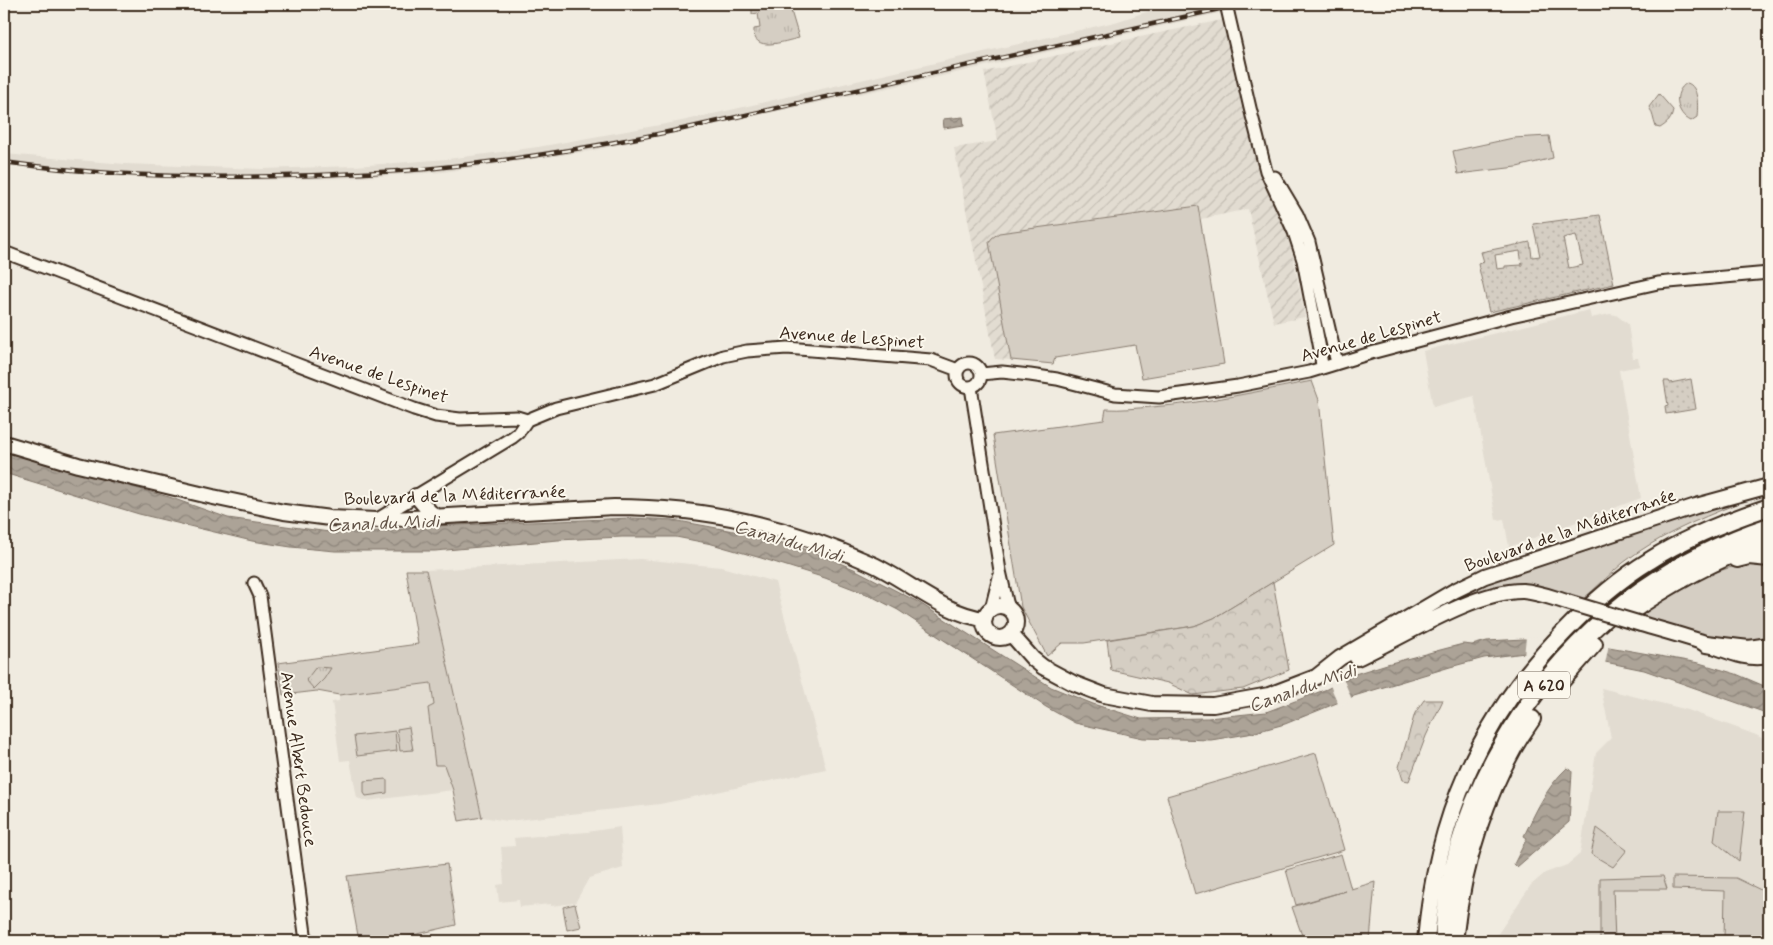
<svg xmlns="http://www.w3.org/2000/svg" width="1773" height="945" font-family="Mynerve,sans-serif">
  <defs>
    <pattern id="industrial-furrows" width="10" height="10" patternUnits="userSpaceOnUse" patternTransform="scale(1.25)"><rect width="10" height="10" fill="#e2dcd1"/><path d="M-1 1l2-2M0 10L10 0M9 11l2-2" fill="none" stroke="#c3bdb3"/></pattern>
    <pattern id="forest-crowns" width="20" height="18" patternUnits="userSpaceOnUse" patternTransform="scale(1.25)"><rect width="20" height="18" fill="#d5cec3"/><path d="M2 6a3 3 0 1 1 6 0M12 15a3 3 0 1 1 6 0" fill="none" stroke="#b8b1a7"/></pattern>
    <pattern id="park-tufts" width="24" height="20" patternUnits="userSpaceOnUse" patternTransform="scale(1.25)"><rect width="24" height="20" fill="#d5cec3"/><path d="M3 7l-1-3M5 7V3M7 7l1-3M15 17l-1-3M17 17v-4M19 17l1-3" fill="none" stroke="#b8b1a7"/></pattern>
    <pattern id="garden-dots" width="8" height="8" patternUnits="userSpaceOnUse" patternTransform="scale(1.25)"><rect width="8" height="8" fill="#d5cec3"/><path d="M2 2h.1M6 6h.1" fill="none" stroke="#b8b1a7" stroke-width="1.8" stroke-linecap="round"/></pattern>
    <pattern id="water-waves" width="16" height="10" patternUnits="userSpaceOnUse" patternTransform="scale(1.25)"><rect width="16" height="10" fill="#aca397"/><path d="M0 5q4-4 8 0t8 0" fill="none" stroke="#8d857b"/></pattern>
  </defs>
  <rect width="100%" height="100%" fill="#f0ebe0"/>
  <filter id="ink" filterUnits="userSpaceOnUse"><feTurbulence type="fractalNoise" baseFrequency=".02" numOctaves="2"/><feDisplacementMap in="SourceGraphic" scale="10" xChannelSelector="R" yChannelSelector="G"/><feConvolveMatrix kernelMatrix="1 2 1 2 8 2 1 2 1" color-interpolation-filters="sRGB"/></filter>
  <g filter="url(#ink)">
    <!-- built -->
    <path fill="#e2dcd1" d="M1171,4H1259L911,83L590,151L442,172L347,178L262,180H198L124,177L4,165V154L125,164L263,169L355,166L448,159L538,147L682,121L1115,22Z
      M1589,310L1591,318L1610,314L1616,315L1628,324L1633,358H1638L1640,366L1619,370L1641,498L1509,547L1504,519L1496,520L1474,396L1433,407L1423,351Z
      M640,559L721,567L775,582L826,769L660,804L508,821L482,817L426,570Z
      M431,683L434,706L428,707L435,764L444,765L450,775L453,790L366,801L357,798L350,760L340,761L332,702L339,701V695Z
      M1601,688L1688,710L1756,735L1769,742V941H1493L1531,885L1545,873L1567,865L1580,854L1596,753L1611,738Z
      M620,827L623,868L589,878L575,903L551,906V904L520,907L519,900L499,902L497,885L504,884L501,847L515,846L514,838L587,832Z"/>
    <!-- industrial -->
    <path fill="url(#industrial-furrows)" d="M1222,20L1253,149L1262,174L1285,226L1292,251L1305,317L1274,323L1248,209L1201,219L1198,206L989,242L1011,360L995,359L954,148L998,141L984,72L1111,43Z"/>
    <!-- grass -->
    <path fill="#d5cec3" stroke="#887c70" d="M1549,136L1553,158L1517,167L1458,174L1453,151L1513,138Z
      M1198,206L1224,364L1142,378L1135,345L1055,358L1053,364L1011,360L989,242L992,238L999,233Z
      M1312,381L1319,400L1334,545L1214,618L1194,626L1084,643H1062L1047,656L1021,607L993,435L1104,420L1106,409C1122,410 1136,408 1152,407C1206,403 1259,391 1312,381Z
      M1736,501V504C1697,520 1656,537 1623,563C1609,575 1596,588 1583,599C1558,591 1532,582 1506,585C1491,587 1475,594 1461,599L1460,596L1476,586L1545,560Z
      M1751,563L1769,567V639L1753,643L1708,638L1639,617C1671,591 1711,569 1751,563Z
      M406,570H426L482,817L459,821L453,790L444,765H435L428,708L434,705L431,683L339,695L317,691L283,695L278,663L418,644Z
      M409,727L413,750L400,751L397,729Z
      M395,731L397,751L357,756L354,736Z
      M1316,753L1344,850L1195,894L1167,796Z
      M386,779L387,781V793L366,796L364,793V781Z
      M1718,811H1745L1739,861L1714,841Z
      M1597,828L1627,850L1613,867L1591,854Z
      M1341,854L1351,889L1375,882L1370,941H1304L1292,907L1345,891L1296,905L1286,870Z
      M447,864L456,925L388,941H359L347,876Z
      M1663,876L1667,889H1613L1615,941H1600V878Z
      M1673,877L1736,878L1769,894V941H1724L1725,891L1673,889Z
      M575,904L581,927L567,930L563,907Z"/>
    <!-- forest -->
    <path fill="url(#forest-crowns)" stroke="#887c70" d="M1273,582L1289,670L1243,689L1193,695L1168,683L1111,670L1107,640L1194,626L1214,618Z
      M1424,700H1443L1426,736L1409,781L1403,780L1399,767L1415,713Z"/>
    <!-- park -->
    <path fill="url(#park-tufts)" stroke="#887c70" d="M755,4H789L799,38C784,41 752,54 754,29L760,28L758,13L752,14V9Z
      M1687,83C1699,86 1698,107 1697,117L1691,121C1676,114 1672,92 1687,83Z
      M1659,94L1673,110C1672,119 1668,123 1660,128L1656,127C1653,119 1653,113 1649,107Z
      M316,667L331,668L324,679L314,689L306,680Z"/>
    <!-- garden -->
    <path fill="url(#garden-dots)" stroke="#887c70" fill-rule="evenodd" d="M1600,215L1614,284L1489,312L1478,264L1484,262L1481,252L1530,242L1532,257L1540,256L1533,224ZM1576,235L1583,265L1569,268L1563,238ZM1520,251L1522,265L1505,266V268L1497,269L1495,255Z
      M1691,379L1696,409L1666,414L1665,406L1668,405L1664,381H1669L1670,383Z"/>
    <!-- water -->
    <path fill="url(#water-waves)" stroke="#7f7367" d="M963,117L964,125L944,128L943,119Z
      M4,452L169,497L228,518L329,532L386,531L432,526L631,518L673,520L750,534L808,550L854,569L918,602L1051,687L1093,704L1141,719L1208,718L1266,712L1327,689L1355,674L1387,664L1463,644L1472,645L1487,641L1524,639L1609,647L1699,663L1736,674L1769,688V714L1644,670L1605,662L1525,653L1484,658L1450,667L1354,696L1285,724L1248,734L1211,740L1143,738L1075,723L1046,707L898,610L869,595L825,578L761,558L712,544L676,537H622L558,540L435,551H335L291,547L252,541L139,514L4,473Z
      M1567,768L1571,770L1572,772L1569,822L1517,867L1514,864L1527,838L1524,836C1535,813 1547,786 1567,768Z"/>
    <!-- pier -->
    <path fill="#f0ebe0" d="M1526,637L1609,644L1605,664L1524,656Z
      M1343,678L1352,700L1339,706L1330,685Z"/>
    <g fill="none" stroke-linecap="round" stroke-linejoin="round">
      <!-- tertiary casing -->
      <g stroke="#3b2a1e" stroke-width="15">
        <path id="tertiary" d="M1226,4L1250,108L1266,171L1294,232L1303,260L1320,349L1322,367
          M1275,177L1297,214L1309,242L1337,363
          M4,252L414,409L436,416L460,419L517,417L527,420L556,408L655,384L723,356L747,351L787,348L931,360L958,370
          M957 375a12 12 0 1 1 24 0a12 12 0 1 1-24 0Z
          M981,374L1002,372L1030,375L1057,379L1115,394L1159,397L1238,386L1309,372L1371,353L1511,316L1658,283L1769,273
          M971,387L1000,571L1007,602L1010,610
          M376,520L513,437L518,433L527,420
          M254,583L260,596L306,941
          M991,609L999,577"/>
      </g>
      <!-- primary casing -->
      <g stroke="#3b2a1e" stroke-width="18">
        <path id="primary" d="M4,443L78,465L213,497L284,512L330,518L376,520L614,507C707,507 788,526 872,564C907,580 946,615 985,619
          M416,496L430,512L437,517
          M984 622a16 16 0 1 1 32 0a16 16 0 1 1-32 0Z
          M1641,624C1662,630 1684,636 1705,643C1726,650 1746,661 1769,656
          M1011,634L1033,659L1043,667L1073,683L1104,695L1152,704L1213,705L1269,695L1316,677L1340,658L1454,591L1485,576L1696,506L1769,486
          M1357,658C1402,638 1474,590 1523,591C1538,592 1553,598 1567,602"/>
      </g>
      <!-- motorway casing -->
      <g stroke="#3b2a1e" stroke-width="20">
        <path id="motorway" d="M1737,559L1749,556L1769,558
          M1629,613C1672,582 1720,558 1769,539
          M1706,644L1749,649L1769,646
          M1557,686L1594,644
          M1426,941C1436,819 1479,719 1565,631C1590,605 1618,580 1649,561C1686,537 1727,521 1769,507
          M1443,941C1449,803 1530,670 1641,590C1680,563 1724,541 1769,526
          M1454,941C1462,866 1487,782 1532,719"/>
      </g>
      <!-- tertiary -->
      <use href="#tertiary" stroke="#fbf7ec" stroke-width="11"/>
      <!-- primary -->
      <use href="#primary" stroke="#fbf7ec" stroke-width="14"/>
      <!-- motorway -->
      <use href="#motorway" stroke="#fbf7ec" stroke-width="16"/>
      <!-- rail casing -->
      <g stroke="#3b2a1e" stroke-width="4.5">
        <path id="rail" d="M4,162C108,177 215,179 320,175C361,173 403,172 444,167C525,159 604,145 683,129L1242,4"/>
      </g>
      <!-- rail -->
      <use href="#rail" stroke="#fbf7ec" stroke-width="2.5" stroke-dasharray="8" stroke-linecap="butt"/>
      <!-- primary-bridge casing -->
      <g stroke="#3b2a1e" stroke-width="18" stroke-linecap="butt">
        <path id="primary-bridge" d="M1567,602L1641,624"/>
      </g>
      <!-- primary-bridge -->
      <use href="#primary-bridge" stroke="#fbf7ec" stroke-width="14"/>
    </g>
  </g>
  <g text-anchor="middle" stroke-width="4" stroke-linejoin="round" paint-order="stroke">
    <!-- shield labels -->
    <rect fill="#fbf7ec" stroke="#75685c" stroke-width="1" x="1518" y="671.5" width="52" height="27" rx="4"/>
    <g font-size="16" font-weight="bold" fill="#3b2a1e">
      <text x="1544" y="691">A 620</text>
    </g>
    <!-- street labels -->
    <g font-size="18" fill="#3b2a1e" stroke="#fbf7ec">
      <text transform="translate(1371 336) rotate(-16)" y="6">Avenue de Lespinet</text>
      <text transform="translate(852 337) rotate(4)" y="6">Avenue de Lespinet</text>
      <text transform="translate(379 374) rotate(19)" y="6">Avenue de Lespinet</text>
      <text transform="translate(455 495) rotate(-2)" y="6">Boulevard de la Méditerranée</text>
      <text transform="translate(1570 530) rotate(-19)" y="6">Boulevard de la Méditerranée</text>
      <text transform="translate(299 759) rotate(82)" y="6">Avenue Albert Bedouce</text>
    </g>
    <!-- water labels -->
    <g font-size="19" font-style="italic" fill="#635448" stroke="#fbf7ec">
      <text transform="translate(383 522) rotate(-2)" y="7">Canal du Midi</text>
      <text transform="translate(789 540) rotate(16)" y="7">Canal du Midi</text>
      <text transform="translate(1302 687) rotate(-19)" y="7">Canal du Midi</text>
    </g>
  </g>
  <!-- margin -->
  <rect width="1773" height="945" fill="none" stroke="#fbf7ec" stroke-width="20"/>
  <rect x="10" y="10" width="1753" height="925" fill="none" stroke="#3b2a1e" stroke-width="2" filter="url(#ink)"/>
</svg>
